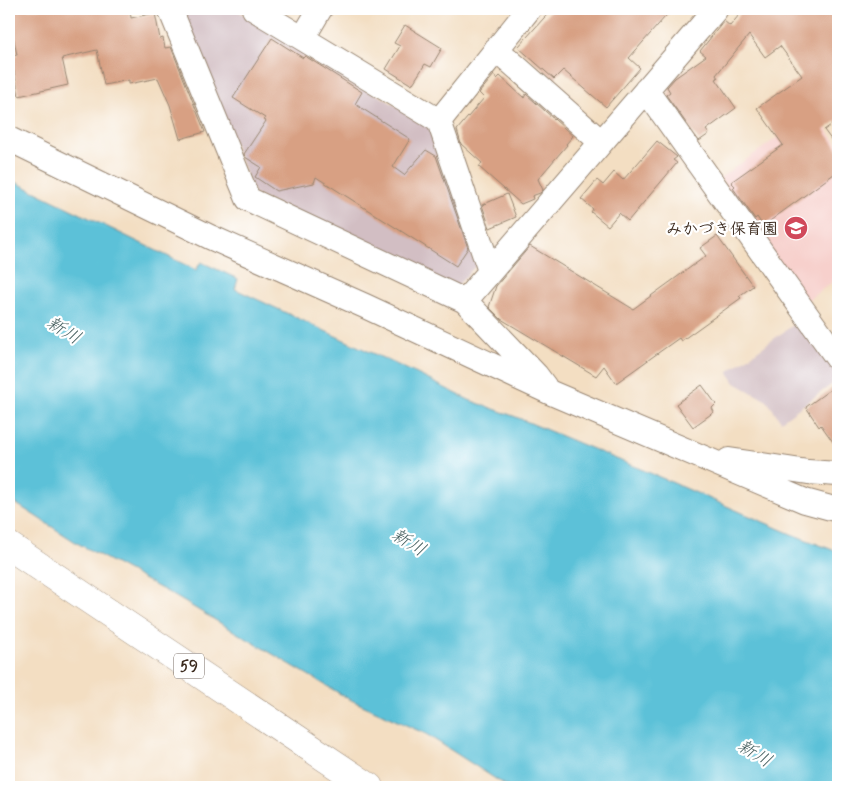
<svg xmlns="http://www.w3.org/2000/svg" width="847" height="796" font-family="Mynerve,'Klee One',sans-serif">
  <rect width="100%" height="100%" fill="#fff"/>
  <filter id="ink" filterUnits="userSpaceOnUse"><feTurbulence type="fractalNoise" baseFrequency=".02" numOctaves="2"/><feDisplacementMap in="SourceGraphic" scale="10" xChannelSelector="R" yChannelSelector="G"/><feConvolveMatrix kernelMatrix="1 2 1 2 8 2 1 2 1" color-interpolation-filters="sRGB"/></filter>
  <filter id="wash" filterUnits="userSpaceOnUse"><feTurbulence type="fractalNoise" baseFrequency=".0096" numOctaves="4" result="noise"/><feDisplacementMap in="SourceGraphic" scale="20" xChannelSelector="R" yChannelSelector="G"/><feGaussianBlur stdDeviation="1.12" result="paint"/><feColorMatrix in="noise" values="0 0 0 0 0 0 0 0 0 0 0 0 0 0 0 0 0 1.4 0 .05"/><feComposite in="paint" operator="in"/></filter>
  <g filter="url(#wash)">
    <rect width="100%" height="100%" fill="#f3dec2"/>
    <!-- built -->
    <path fill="#f7d0cc" d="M814,112L838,145V278L805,302L720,178Z"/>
    <!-- industrial -->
    <path fill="#d2bec3" d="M182,9H235L433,128L482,259L454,289L254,194Z
      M803,318L838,368V380L781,421L767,401L735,383L728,372Z"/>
    <!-- water -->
    <path fill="#5bc1d8" stroke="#4b767b" d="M9,179L196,270L201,262L238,279L235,289L415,373L469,400L516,417L669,481L791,534L838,552V787H508L426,734L349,699L171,594L77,543L9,499Z"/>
    <g id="blocks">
      <!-- building -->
      <path fill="#d8a083" d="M11,9H130L131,18L155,13L160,39L163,38L165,48L171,47L205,132L180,139L170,105L158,78L129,84V80L104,85L97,50L62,58L68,85L19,96L11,56L17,55L9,16H12Z
        M552,9H672L629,58L640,68L606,107L563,70L554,79L518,47Z
        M744,9H838V120L824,130L838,149V171L763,226L757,217L755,219L733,188L735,186L731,182L783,145L757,108L802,76L780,46L765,57L749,35L716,75L718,78L716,79L736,108L706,130L709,134L699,141L666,95L670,92L667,87L675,78L706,56L700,51L724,21L730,26Z
        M405,25L442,48L431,67L425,64L412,85L386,69L400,46L394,43Z
        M272,38L303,58L305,56L362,92L355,104L410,139L393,167L404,175L426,150L436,156L468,248L456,266L316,177L314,183L276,191L255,177L261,167L245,157L244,154L266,121L264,120L265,118L233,98Z
        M494,75L497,79L500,76L524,98L526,94L573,136L566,144L567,145L538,179L543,190L540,193L532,196L533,199L521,204L479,167L482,163L461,144L457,130L484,98L479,93Z
        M657,141L677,157L673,160L677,163L628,221L619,213L608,226L591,212L593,209L581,199L597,180L603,185L614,172L623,180Z
        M507,194L516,217L490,228L482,205Z
        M717,236L753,286L739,296L741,298L681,341L679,338L616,383L604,366L596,376L501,319L489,307L496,286L530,246L633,309L706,256L700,248Z
        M838,384V449L821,425L819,427L806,407Z
        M702,385L716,404L712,408L714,412L693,427L676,404Z"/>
    </g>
  </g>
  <g filter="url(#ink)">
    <use href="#blocks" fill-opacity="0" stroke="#978470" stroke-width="1"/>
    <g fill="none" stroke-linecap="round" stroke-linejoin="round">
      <!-- minor casing -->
      <g stroke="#978470" stroke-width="26">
        <path id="minor" d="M170,9L248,199L465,301L716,9
          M254,9L439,121L529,9
          M303,38L320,9
          M496,49L601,142
          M646,90L838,359
          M439,121L490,271
          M9,139L210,237L365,306L549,392L805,501L838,510
          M465,301L536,375L545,387
          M729,460L808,472L838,474"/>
      </g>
      <!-- primary casing -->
      <g stroke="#978470" stroke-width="29">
        <path id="primary" d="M9,546L369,787"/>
      </g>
      <!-- minor -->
      <use href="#minor" stroke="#fff" stroke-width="24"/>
      <!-- primary -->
      <use href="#primary" stroke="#fff" stroke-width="28"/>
    </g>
  </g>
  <!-- icons -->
  <defs>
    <g id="school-disc" transform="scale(1.25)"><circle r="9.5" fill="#d1495b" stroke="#fff"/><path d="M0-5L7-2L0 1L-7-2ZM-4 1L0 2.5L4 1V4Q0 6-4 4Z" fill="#fff"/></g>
  </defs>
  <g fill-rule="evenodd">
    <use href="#school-disc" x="796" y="228"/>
  </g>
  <g text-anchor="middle" stroke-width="4.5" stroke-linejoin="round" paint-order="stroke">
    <!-- shield labels -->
    <rect fill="#fff" stroke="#766a62" stroke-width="1" x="174" y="653.5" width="30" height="25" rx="4"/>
    <g font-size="15" font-weight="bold" fill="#3b2a1e">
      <text x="189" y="671">59</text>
    </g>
    <!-- poi labels -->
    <g font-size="16" font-weight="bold" fill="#3b2a1e" stroke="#fff" text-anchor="end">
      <text x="778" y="234">みかづき保育園</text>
    </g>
    <!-- water labels -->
    <g font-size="18" font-style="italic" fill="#465f5f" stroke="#fff">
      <text transform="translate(64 330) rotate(31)" y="6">新川</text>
      <text transform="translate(409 542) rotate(31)" y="6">新川</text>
      <text transform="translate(755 753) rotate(31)" y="6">新川</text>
    </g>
  </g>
  <!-- margin -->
  <rect width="847" height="796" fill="none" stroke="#fff" stroke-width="30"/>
</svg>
